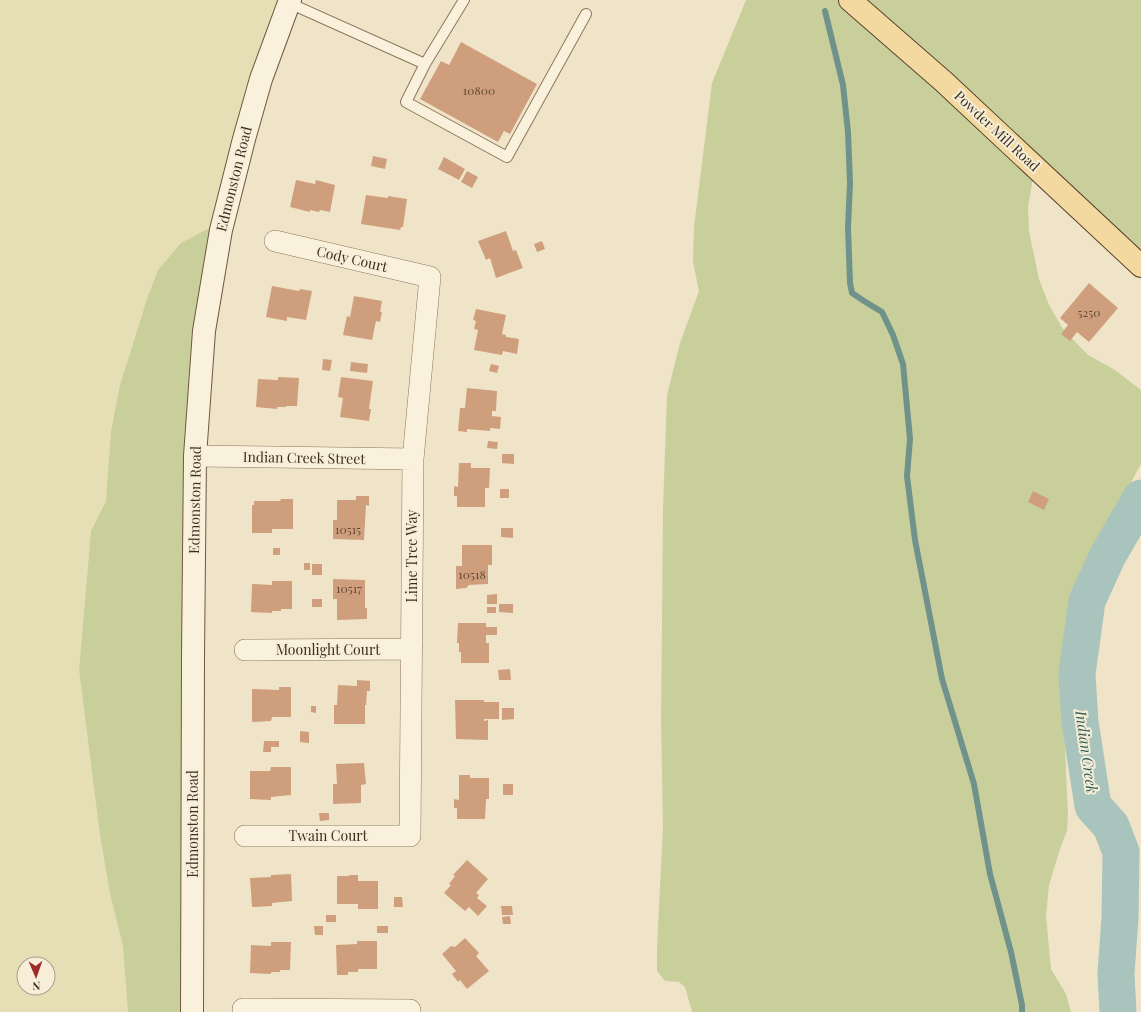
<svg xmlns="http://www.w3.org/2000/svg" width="1141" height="1012" font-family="'Playfair Display',serif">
  <rect width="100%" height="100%" fill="#f0e4c8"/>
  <!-- farmland -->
  <path fill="#e6deb5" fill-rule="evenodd" d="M0,0H290L223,221L147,299L120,385L111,431L106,501L91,531L79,670L100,835L110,894L123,946L128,1012H0ZM24,964H48V988H24Z"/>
  <!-- green -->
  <path fill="#c9cf9b" d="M746,0H1141V266L1035,166L1028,207L1029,231L1039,279L1049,305L1063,329L1088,355L1115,370L1141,390V464L1114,513L1076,597L1068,622L1062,683L1068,815L1067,831L1061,846L1049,885L1046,916L1051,969L1066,994L1071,1012H692L685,987L679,982L665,981L657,971V946L663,828L661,720L662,622L663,508L667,395L680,343L699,291L693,262L694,227L712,83Z
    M223,221L204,331L192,1012H128L123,946L110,894L100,835L79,670L91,531L106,501L111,431L120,385L147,299L158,270L181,243Z"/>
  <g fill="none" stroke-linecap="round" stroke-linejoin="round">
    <!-- stream -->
    <path stroke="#6f938a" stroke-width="6" d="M825,11L843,85L848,132L850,183L848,228L850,283L852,293L864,301L882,312L893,335L903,364L910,439L907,476L915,540L942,679L974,784L990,874L1011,952L1022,1005V1012"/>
    <!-- river -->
    <path stroke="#a9c4bc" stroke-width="37" d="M1118,1012L1116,974L1120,917L1121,852L1111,826L1093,806L1080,722L1077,674L1087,601L1107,557L1141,498"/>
  </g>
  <!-- building -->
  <path fill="#cf9f7d" d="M461,42L537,84L510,134L504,131L498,142L420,99L441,61L449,65Z
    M373,156L387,159L385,169L371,166Z
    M444,157L465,169L459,180L438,169Z
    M467,171L478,177L472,188L461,182Z
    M296,180L315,184L316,180L335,185L330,212L320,210L319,212L310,210V212L290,207Z
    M366,195L388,198V196L407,199L403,227H401L400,230L361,224Z
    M506,231L513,251L516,250L523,268L496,278L490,258L486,260L478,241Z
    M542,241L545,249L537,252L534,244Z
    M1089,283L1118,308L1089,342L1077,332L1070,341L1061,334L1068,325L1060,318Z
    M272,286L299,291L300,289L312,291L306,320L287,317V321L266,317Z
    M354,296L382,301L380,312H382L380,322L376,321L372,340L343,335L347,316L350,317Z
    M476,309L506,315L502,334L506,335V337L519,339L517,354L503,351L502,355L474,350L478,330L474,329L476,321L473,320Z
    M323,359L332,360L330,371L322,370Z
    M351,362L368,364L367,373L350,371Z
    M491,364L499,366L497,373L489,371Z
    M278,377L299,378L297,406H286V407H277V409L256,407L258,379L278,380Z
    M341,377L373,381L369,409H371L369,421L340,417L343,398L338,397Z
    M467,388L497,391L496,411H492V416L501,417L500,429L490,428V431L467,429V432L458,431L460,408H465Z
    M488,441L498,442L497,449L487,448Z
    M502,454H514V464L502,463Z
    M459,463H471V468H490L489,488H485V507H457V496H454V486L458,487Z
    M500,489H509V498H500Z
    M1033,491L1049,499L1044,510L1028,502Z
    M356,496H369V506L366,505L364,540L333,539V520H337V500H356Z
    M281,499H293V529H272V533H252V505H254V501H280Z
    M501,528H513V538L501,537Z
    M462,545H492V565H488V584L469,585L466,588L456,589V566H462Z
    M273,548H280V555H273Z
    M304,563H310V570H304Z
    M312,564H322V575H312Z
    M333,579L365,580V608H367V619L337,620V599H333Z
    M272,581H292V609H281V611H272V613L251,612L252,584L272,585Z
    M497,594V604H487V595Z
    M312,599H322V607H312Z
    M499,604H513V613L499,612Z
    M487,607H496V613H487Z
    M458,623H486V627H497V635H486V643H489V663H461V652H459V643H457Z
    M510,669L511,680H499L498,670Z
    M357,680L370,681V691H367L366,705H365V724H334V705H337L338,685L357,686Z
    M279,687H291V717H272L271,721L252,722V689L279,690Z
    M455,700H484V702H499V719H484V721L488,720V740L456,739Z
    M311,706H316V713L311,712Z
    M502,708H514V719L502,720Z
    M300,731L309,732V743L300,742Z
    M264,741H279V747H271V752H263Z
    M364,763L366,784L361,785V803L333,804V784H337L336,764Z
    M271,767H291V795L271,797V800L250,799V771H270Z
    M459,775H470V778H489V799H486L485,819H457V808H454V799L459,800Z
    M503,784H513V795H503Z
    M319,813H329V820L320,821Z
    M467,860L488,879L476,893L479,895L477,898L487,906L478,916L469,907L465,911L444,893L451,885L449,884L455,876L453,875Z
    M291,874L292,901L272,903V906L252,907L250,878L271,877V875Z
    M349,875H358V881H378V909H358V904H337V876H349Z
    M394,897H402L403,907H394Z
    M501,906H512L513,915H502Z
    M326,915H336V922H326Z
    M510,916L511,924H503L502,917Z
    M314,926H323V935H315Z
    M377,926H388V933H377Z
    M465,938L479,953L476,956L489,971L467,989L460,980L458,982L452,974L456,971L442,954L451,946L455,947Z
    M357,941H377V969H358V972H348V975H337L336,945L357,944Z
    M271,942H291L290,970H280V972H271V974L250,973L251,945L271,946Z"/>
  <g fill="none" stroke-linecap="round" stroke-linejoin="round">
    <!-- service casing -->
    <g stroke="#8d765c" stroke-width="12">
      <path id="service" d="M289,3L425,64L464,0
        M425,64L406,102L507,157L586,14"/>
    </g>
    <!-- minor casing -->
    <g stroke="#8d765c" stroke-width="22">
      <path id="minor" d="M195,456L413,459
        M245,650L412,649
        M245,836H410L413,459L430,277L275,241
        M243,1009L410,1010V1012"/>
    </g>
    <!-- secondary casing -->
    <g stroke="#6f573f" stroke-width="24">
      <path id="secondary" d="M192,1012L193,656L195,456L204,331L221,230L244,139L261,79L290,0"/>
    </g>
    <!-- primary casing -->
    <g stroke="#5b4430" stroke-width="24">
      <path id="primary" d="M850,0L943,81L1141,266"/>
    </g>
    <!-- service -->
    <use href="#service" stroke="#faf1dc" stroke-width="10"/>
    <!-- minor -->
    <use href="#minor" stroke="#faf1dc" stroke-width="21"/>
    <!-- secondary -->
    <use href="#secondary" stroke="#faf1dc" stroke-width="22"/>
    <!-- primary -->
    <use href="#primary" stroke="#f3d9a0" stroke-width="22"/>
  </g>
  <g text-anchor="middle" stroke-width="4" stroke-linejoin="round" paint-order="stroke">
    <!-- number labels -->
    <g font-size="12" fill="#624a37">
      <text x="479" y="95">10800</text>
      <text x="1089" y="317">5250</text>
      <text x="348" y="534">10515</text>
      <text x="472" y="579">10518</text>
      <text x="349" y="593">10517</text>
    </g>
    <!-- street labels -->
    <g font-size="14" fill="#3d2e20" stroke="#f7eed8">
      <text transform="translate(997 131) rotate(43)" y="5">Powder Mill Road</text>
      <text transform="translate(234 179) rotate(-76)" y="5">Edmonston Road</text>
      <text transform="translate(352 259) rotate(13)" y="5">Cody Court</text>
      <text transform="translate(304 458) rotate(1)" y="5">Indian Creek Street</text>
      <text transform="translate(195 500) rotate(-89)" y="5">Edmonston Road</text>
      <text transform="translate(412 556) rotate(-90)" y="5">Lime Tree Way</text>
      <text x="328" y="655">Moonlight Court</text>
      <text transform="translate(193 824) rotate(-90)" y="5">Edmonston Road</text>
      <text x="328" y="841">Twain Court</text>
    </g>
    <!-- water labels -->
    <g font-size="15" font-style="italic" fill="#2f5d5a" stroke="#f7eed8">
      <text transform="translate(1086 752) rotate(82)" y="5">Indian Creek</text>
    </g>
  </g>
  <!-- north arrow -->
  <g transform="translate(36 976) rotate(178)"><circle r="19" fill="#f7eed8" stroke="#ada18e"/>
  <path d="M0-3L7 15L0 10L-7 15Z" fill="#9e2a2b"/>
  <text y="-6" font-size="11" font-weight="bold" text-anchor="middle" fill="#3d2e20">N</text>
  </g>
</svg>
